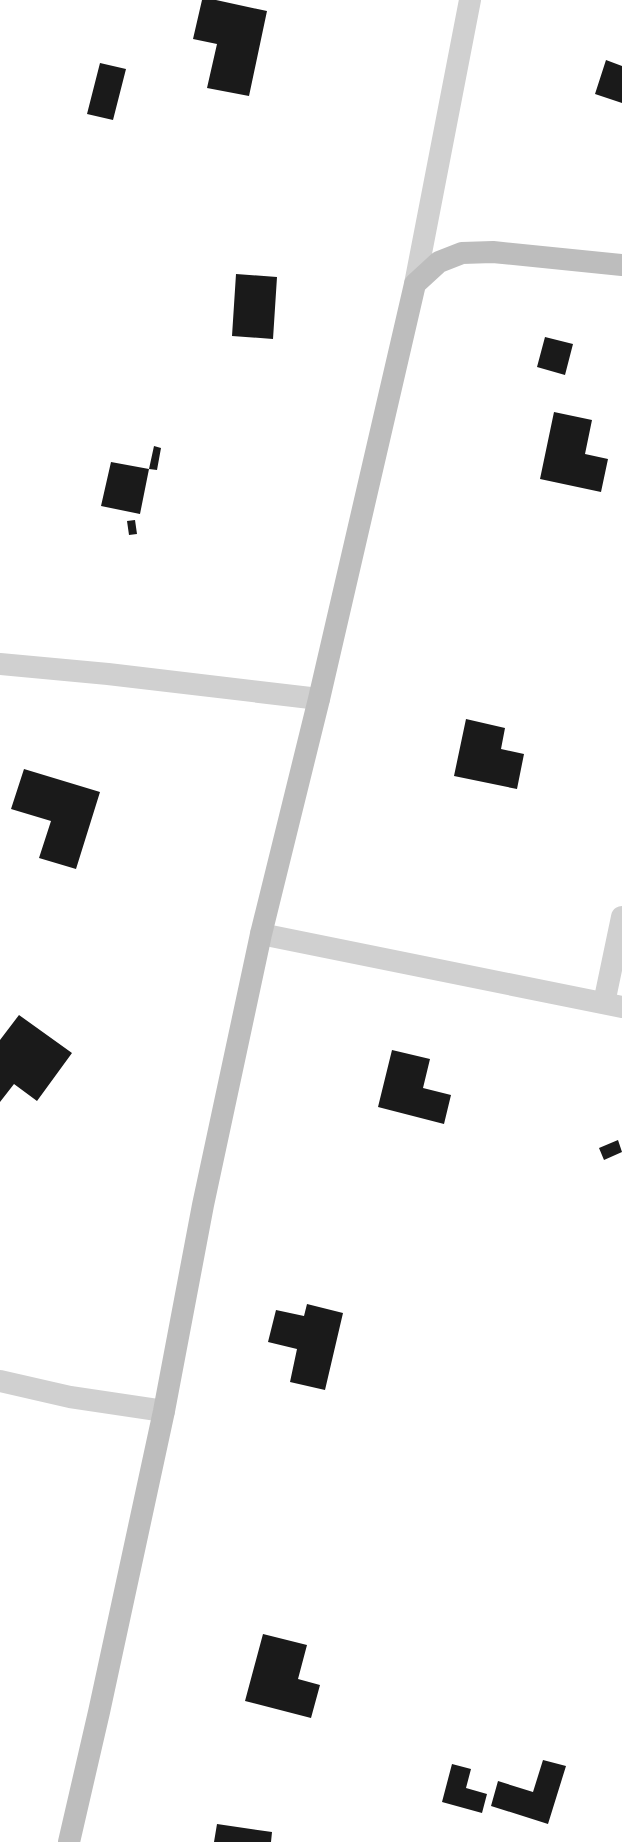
<svg xmlns="http://www.w3.org/2000/svg" width="622" height="1842" font-family="Karla,sans-serif">
  <rect width="100%" height="100%" fill="#fff"/>
  <!-- building -->
  <path fill="#1a1a1a" d="M202,0H216L267,11L249,96L207,88L217,44L193,39Z
    M606,60L622,66V103L595,94Z
    M100,63L126,69L113,120L87,114Z
    M236,274L277,277L273,339L232,336Z
    M545,337L573,344L565,375L537,367Z
    M554,412L592,420L585,454L608,459L601,492L540,479Z
    M154,446L161,448L157,470L149,469Z
    M111,462L149,469L140,514L101,506Z
    M135,520L137,534L129,535L127,521Z
    M466,719L505,728L501,749L524,754L517,789L454,776Z
    M24,769L100,792L76,869L39,858L51,821L11,809Z
    M19,1015L72,1053L37,1101L14,1084L0,1102V1040Z
    M392,1050L430,1059L423,1088L451,1095L444,1124L378,1107Z
    M618,1140L622,1152L604,1160L599,1148Z
    M307,1304L343,1313L325,1390L290,1382L297,1349L268,1342L276,1310L304,1316Z
    M263,1634L307,1645L298,1679L320,1685L311,1718L245,1701Z
    M543,1760L566,1766L548,1824L491,1806L498,1781L533,1792Z
    M452,1764L471,1769L466,1788L487,1794L482,1813L442,1802Z
    M217,1824L272,1832L271,1842H214Z"/>
  <g fill="none" stroke-linecap="round" stroke-linejoin="round">
    <!-- street -->
    <path stroke="#d0d0d0" stroke-width="22" d="M415,284L470,0
      M0,664L108,674L319,699
      M261,934L622,1007
      M604,1003L622,917
      M0,1381L70,1397L164,1411"/>
    <!-- secondary -->
    <path stroke="#bdbdbd" stroke-width="22" d="M69,1842L99,1712L164,1411L203,1205L261,934L319,699L415,284L439,262L462,253L493,252L622,265"/>
  </g>
</svg>
